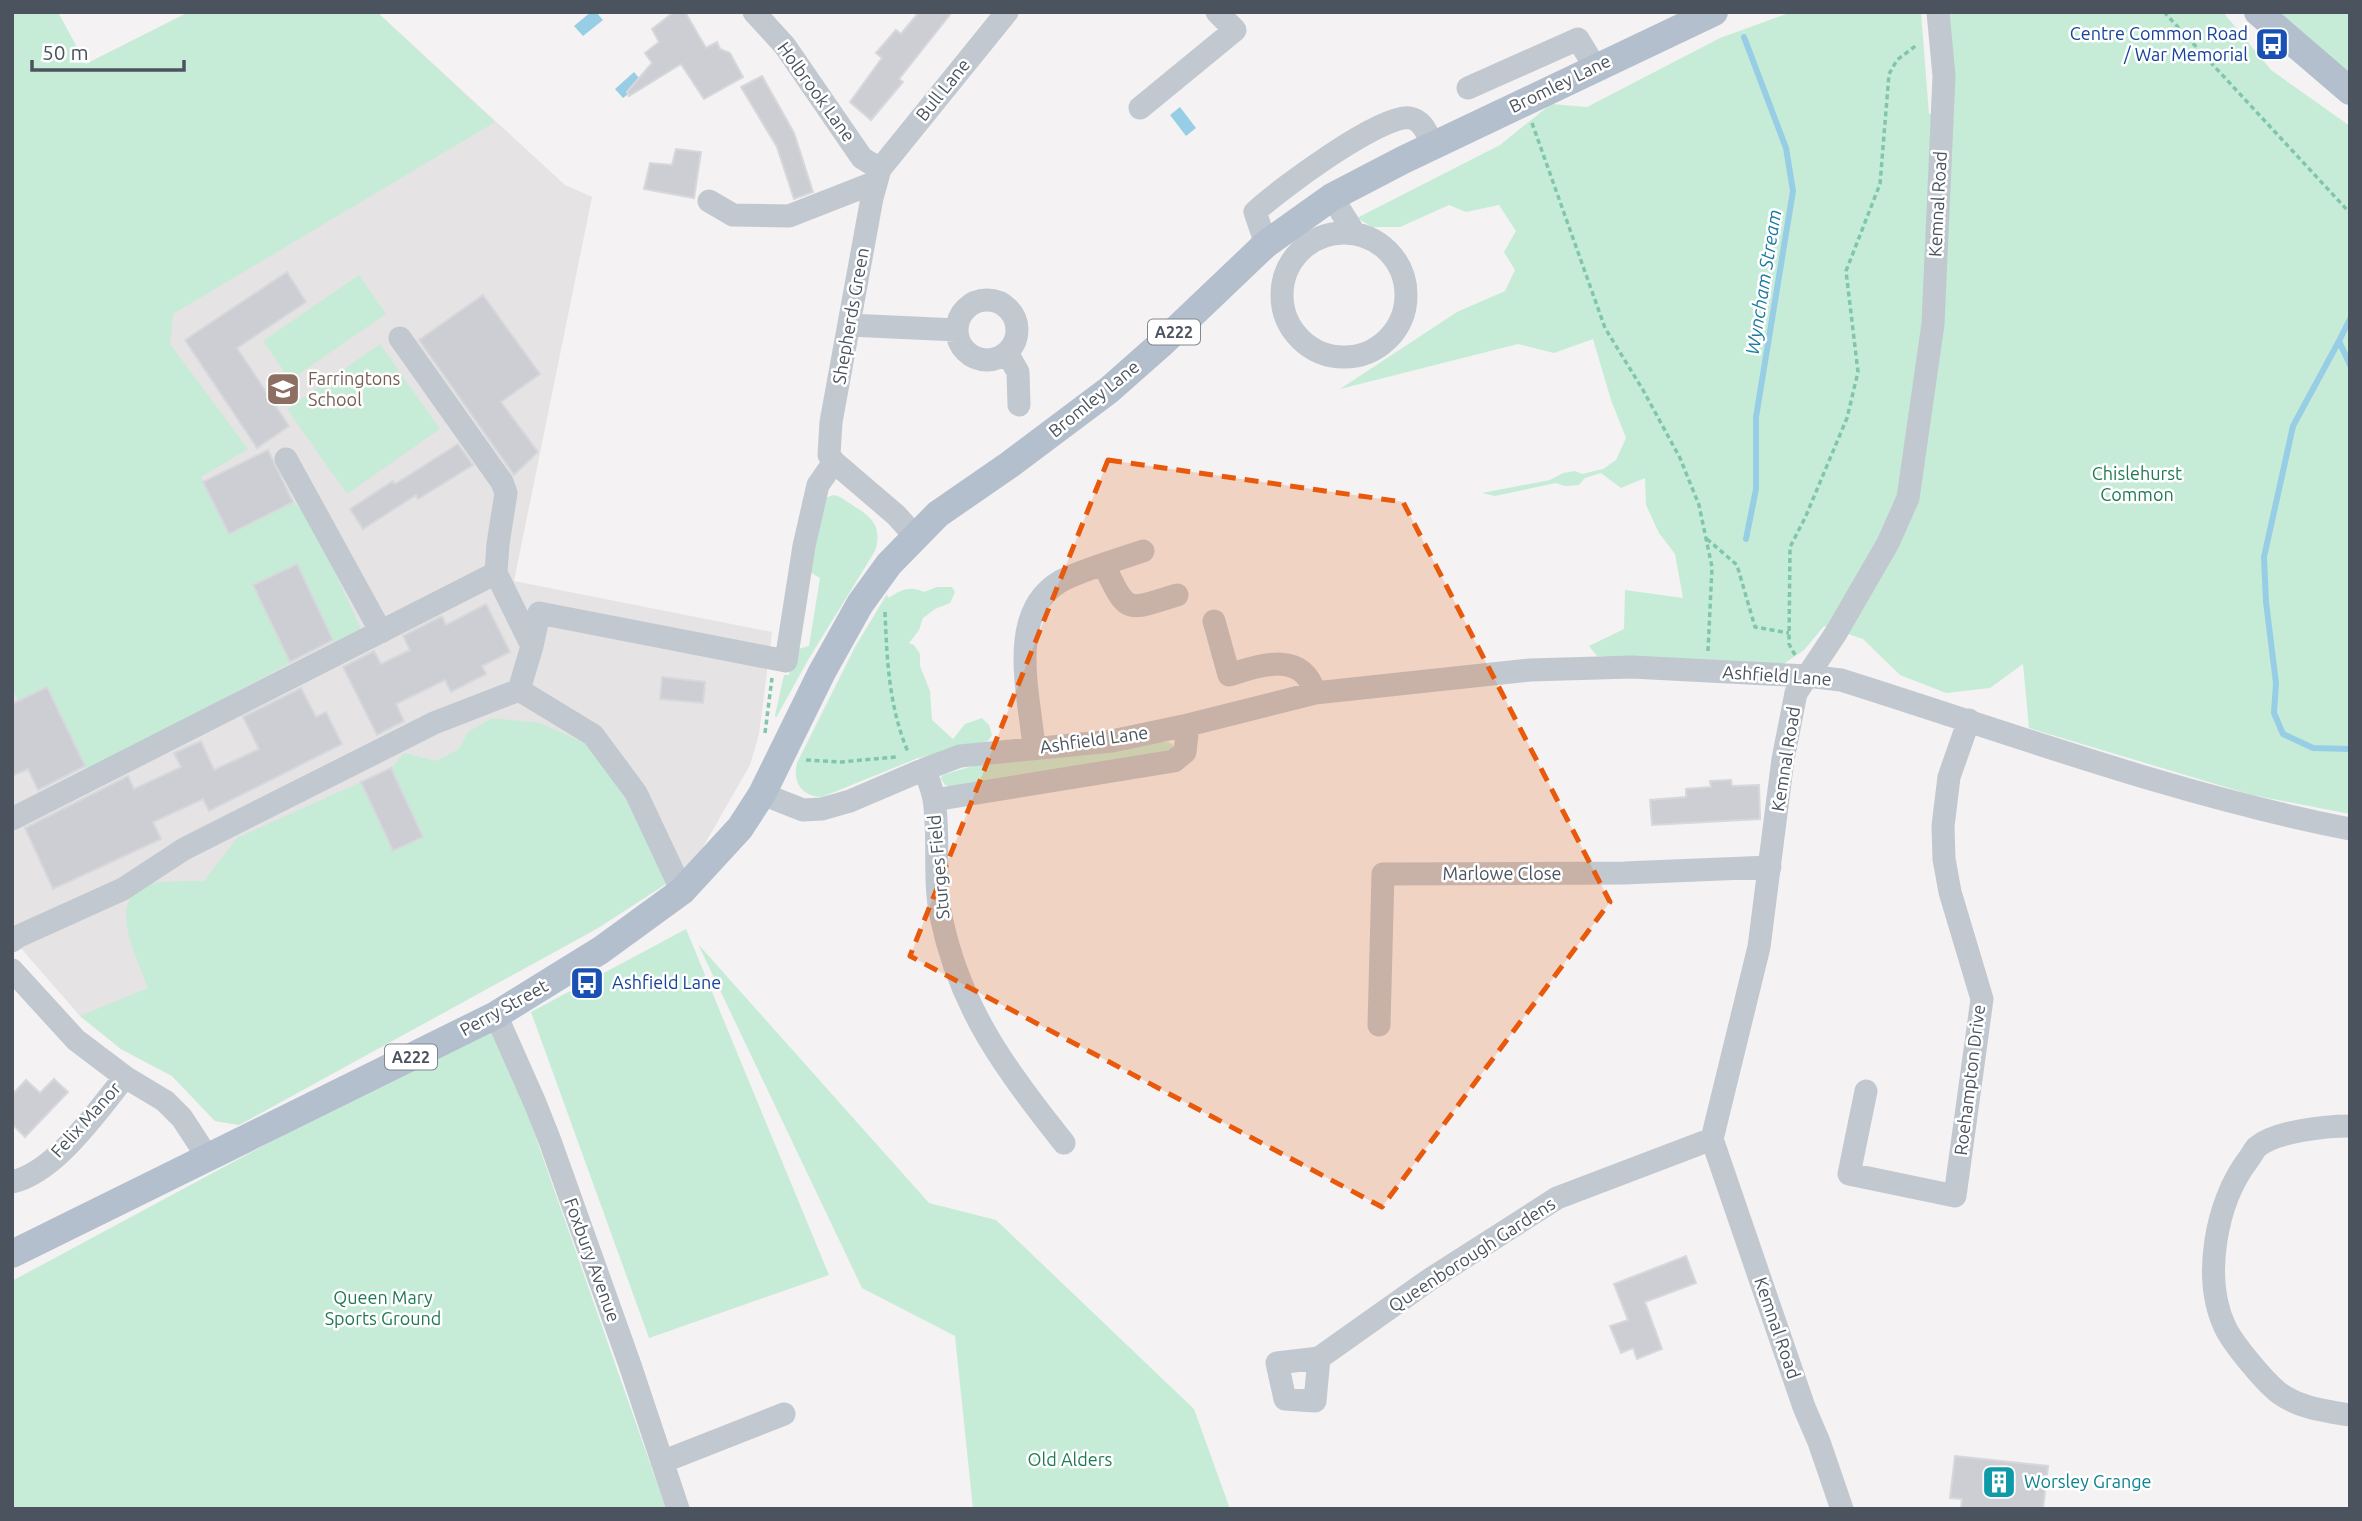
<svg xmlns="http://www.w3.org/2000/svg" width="2362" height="1521" font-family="Ubuntu,sans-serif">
  <rect width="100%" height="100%" fill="#f4f2f2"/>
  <!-- education -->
  <path fill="#e5e3e3" d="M189,12H377L565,185L592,197L514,581L772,632L759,734L750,765L691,868L598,928L239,1125L215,1121L172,1076L121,1049L80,1016L12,938V101Z"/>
  <!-- green -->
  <path fill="#c6ecd8" d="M12,12H58L86,64L189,12H377L495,122L173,314L170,344L248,449L201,477L229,533L293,502L310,518L361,629L334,642L297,564L253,585L290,663L88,772L48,687L18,701L12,688Z
    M1792,12H1921L1929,114H1945L1946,12H2223L2271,70L2350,126V814L2252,795L2029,728L2023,664L1990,688L1946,693L1900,675L1863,639L1824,626L1804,650L1782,665L1597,656L1589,646L1624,629L1625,590L1683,598L1675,554L1659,533L1646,505L1645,478L1621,488L1601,473L1585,478L1579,485L1565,486L1556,483L1495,496L1482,493L1550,480L1563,473L1575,471L1582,474L1603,469L1616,460L1626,438L1611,400L1593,339L1554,353L1518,344L1340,389L1457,312L1505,291L1515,270L1504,252L1516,231L1499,205L1466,212L1449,205L1400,227H1372L1357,218L1500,145L1551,104L1587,107L1720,38Z
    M2267,12H2350V84Z
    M359,275L386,314L290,380L263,341Z
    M380,344L440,429L347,494L287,409Z
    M834,495L840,497C863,513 885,519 875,551L808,660L776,718L775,715L784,675H789L795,650L809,646L820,578L810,572L825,498Z
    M937,587H952L955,592L950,603L935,609L923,618L919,630L909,643L914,645L920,654V666L930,691L932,720L953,739L965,724L982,718L989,725L992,735L988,741L918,758L822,797C802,797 792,782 797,763L855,647L887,594L888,598C901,590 909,585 924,592Z
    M492,718L540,723L585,743L618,780L667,883L598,928L239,1125L215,1121L172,1076L121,1049L80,1016L148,988C136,953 99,890 161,882C175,881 190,881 204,881L237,838L361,782L393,850L391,768L404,753L436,761L459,749L468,732Z
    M1158,742H1168L1173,745L1174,751L952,787L945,785L941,779L942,775L980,764Z
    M686,929L829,1275L649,1338L531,1012Z
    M698,944L929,1203L996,1220L1194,1409L1230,1509H973L955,1336L862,1288Z
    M495,1021L666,1509H12V1281Z"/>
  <!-- water -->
  <path fill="#97cee5" d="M591,12H596L603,20L583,36L574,26Z
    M634,72L643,83L623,98L615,89Z
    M1180,107L1196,128L1186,136L1170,115Z"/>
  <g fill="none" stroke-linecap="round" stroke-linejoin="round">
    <!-- stream -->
    <path stroke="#97cee5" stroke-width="6" d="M1744,37L1786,148L1793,191L1756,417V489L1746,539
      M2350,319L2339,341L2350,365
      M2339,341L2293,426L2264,557L2266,602L2276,683L2274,713L2283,734L2313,748L2350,749"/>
  </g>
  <!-- building -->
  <path fill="#ccced3" stroke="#d6d8dc" stroke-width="2" d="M674,12H685L706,48L717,42L720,49L730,53L743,77L704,99L681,64L629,96L627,92L652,63L645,53L659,42L652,29Z
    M919,12H952L899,79L903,82L871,120L850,102L882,58L876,53L896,30L901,34Z
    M762,76L794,133L813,192L794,199L777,147L741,87Z
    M676,149L701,152L694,198L644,189L650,163L672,165Z
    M287,272L306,302L237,348L289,426L257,448L185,340Z
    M483,295L540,374L501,402L538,452L514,475L419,340Z
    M458,444L473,465L418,499L416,495L363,529L350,509L393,481L395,484Z
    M268,450L293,502L229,534L203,482Z
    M297,564L333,640L290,662L253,585Z
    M486,604L510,652L482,666L486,674L451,692L445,680L396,704L404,721L377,735L343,667L374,651L381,664L410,650L403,636L442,616L446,625Z
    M662,677L705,682L703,703L660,699Z
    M47,687L85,766L38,790L28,769L12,776V704Z
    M301,688L316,717L326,712L342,744L209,811L203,799L153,822L161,839L53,889L25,828L128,776L134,789L181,767L174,753L201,741L214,770L259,749L243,717Z
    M391,768L423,837L393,851L361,782Z
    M1731,780L1732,786L1759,785L1760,819L1652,825L1650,800L1686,797V789L1711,787L1710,781Z
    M54,1079L68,1092L25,1137L12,1124V1095L26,1080L40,1093Z
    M1686,1256L1696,1283L1645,1302L1662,1349L1637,1359L1633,1348L1621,1353L1610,1326L1628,1320L1614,1284Z
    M1955,1456L2048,1466L2043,1509H1961L1962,1499L1950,1498Z"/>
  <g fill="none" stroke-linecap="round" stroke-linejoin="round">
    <!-- path -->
    <path stroke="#80c7aa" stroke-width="3.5" stroke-dasharray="5 3.5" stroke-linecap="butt" d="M2164,12L2350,213
      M1532,123L1605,328L1643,390L1680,458L1699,505L1712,567L1708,651
      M1707,539L1737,565L1755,627L1789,633
      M885,612C887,661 889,707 908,752
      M1795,655L1789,644L1790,547L1805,518L1847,418L1858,372L1846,271L1880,184L1889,74L1897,60L1918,44
      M765,733L772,678
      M806,760L841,762L896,757"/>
    <!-- minor -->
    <path stroke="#c1c8cf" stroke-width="23" d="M754,12L785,46L862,158L880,169
      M1468,88L1578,39L1595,67
      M1140,108L1235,30L1217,12
      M1332,197L1355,234
      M709,201L733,215L789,216L876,182
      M1282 295a62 62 0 1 1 124 0a62 62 0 1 1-124 0Z
      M1266,244L1255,212C1277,191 1382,113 1410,118C1423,120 1427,134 1433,145
      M957 330a30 30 0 1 1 60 0a30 30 0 1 1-60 0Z
      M849,325L957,330
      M400,338L502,482L506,493L498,544L496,573
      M1007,353L1018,372L1019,405
      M286,459L381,632
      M915,536L896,515L834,462L829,455L831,422L872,198L880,169L1007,12
      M1104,565C1128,615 1125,611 1177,595
      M1214,621L1229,675C1261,665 1302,650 1315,693
      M532,646L539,613L786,661L804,546L818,485L834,462
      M519,690L593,735L636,793L682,891
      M1034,748C1030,697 1005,613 1061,581C1081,570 1120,559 1143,551
      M925,769C928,779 932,789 934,799C940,838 933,878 941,916C959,1007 1007,1072 1064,1143
      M762,794L803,810L822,809L850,801L925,769L960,756L1112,741L1188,725L1315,693L1530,670L1632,667L1807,676L1841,680C2010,733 2176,795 2350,829
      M934,800L1174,761L1185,752L1188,725
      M12,819L496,573L532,646L519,690L434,723L184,849L123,889L19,936L12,941
      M12,970L76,1040L125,1077L165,1101L182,1118L208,1158
      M496,1015L535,1103L550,1141L630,1365L678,1509
      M1379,1025L1383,874L1624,873L1770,867
      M1866,1091L1849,1174L1955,1196L1982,999L1950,892L1944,859L1943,826L1949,777L1969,720
      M2350,1126C2326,1126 2276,1131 2257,1147C2254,1150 2251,1156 2248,1160C2216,1202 2202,1278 2225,1327C2233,1344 2264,1381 2279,1393C2299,1408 2326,1411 2350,1415
      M12,1182C56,1172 97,1111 125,1077
      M1319,1358L1429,1280L1557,1198L1712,1139
      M1319,1358L1315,1401L1285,1399L1277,1363Z
      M662,1462L784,1414
      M1842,1509L1819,1442L1804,1407L1712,1139L1759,947L1783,759L1796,693L1836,633L1888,543L1908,498L1933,324L1944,76L1938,12"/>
    <!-- major -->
    <path stroke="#b4bfcd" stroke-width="28" d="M2258,12L2350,91
      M12,1254L496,1015L601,950L682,891L740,828L762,794L822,672L860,604L889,564L938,514L1009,465L1109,390L1161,344L1266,244L1332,197L1403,160L1714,12"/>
  </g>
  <!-- marked area -->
  <path fill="#e8590c" fill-opacity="0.2" stroke="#e8590c" stroke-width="5" stroke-dasharray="14 9" stroke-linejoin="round" d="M1108,460L1403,502L1610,902L1382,1207L910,956Z"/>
  <!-- icons -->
  <defs>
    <g id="bus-square" transform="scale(1.75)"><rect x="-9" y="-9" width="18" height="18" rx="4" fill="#1a4fb4" stroke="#fff"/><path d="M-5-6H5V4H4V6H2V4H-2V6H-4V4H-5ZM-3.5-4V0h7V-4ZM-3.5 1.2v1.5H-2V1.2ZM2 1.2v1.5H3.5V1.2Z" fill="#fff"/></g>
    <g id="school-square" transform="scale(1.75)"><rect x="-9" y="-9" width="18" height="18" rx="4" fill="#8d6e63" stroke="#fff"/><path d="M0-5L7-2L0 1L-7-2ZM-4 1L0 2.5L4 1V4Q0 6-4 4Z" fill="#fff"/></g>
    <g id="building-square" transform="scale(1.75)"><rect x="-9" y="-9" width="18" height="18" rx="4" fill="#0f9aa8" stroke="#fff"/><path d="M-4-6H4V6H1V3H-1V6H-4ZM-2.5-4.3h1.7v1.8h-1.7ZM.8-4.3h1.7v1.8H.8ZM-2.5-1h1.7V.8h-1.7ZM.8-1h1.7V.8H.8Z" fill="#fff"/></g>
  </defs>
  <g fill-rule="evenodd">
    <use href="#bus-square" x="2272" y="44"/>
    <use href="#school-square" x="283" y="389"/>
    <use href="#bus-square" x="587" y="983"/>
    <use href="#building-square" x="1999" y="1482"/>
  </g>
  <g text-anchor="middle" stroke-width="5" stroke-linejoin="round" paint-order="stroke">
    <!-- shield labels -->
    <g fill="#fff" stroke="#81878e" stroke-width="2">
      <rect x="1148" y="319.5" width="52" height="25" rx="5"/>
      <rect x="385" y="1044.5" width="52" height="25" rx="5"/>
    </g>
    <g font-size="16" font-weight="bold" fill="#4b535e">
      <text x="1174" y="338">A222</text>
      <text x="411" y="1063">A222</text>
    </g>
    <!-- transit labels -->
    <g font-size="18" fill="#164399" stroke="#fff" text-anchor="end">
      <text x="2248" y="40">Centre Common Road<tspan x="2248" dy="21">/ War Memorial</tspan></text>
      <text x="612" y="989" text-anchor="start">Ashfield Lane</text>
    </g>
    <!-- street labels -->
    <g font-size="18" fill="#4b535e" stroke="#fff">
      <text transform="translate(1560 84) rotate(-26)" y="6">Bromley Lane</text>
      <text transform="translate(943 90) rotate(-51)" y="6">Bull Lane</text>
      <text transform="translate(816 92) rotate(54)" y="6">Holbrook Lane</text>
      <text transform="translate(1938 204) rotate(-87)" y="6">Kemnal Road</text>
      <text transform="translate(851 316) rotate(-80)" y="6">Shepherds Green</text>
      <text transform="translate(1094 399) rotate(-39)" y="6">Bromley Lane</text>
      <text transform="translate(1777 676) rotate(4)" y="6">Ashfield Lane</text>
      <text transform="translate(1094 740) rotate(-8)" y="6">Ashfield Lane</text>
      <text transform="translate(1786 759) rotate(-81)" y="6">Kemnal Road</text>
      <text transform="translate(939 867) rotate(-95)" y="6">Sturges Field</text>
      <text x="1502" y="880">Marlowe Close</text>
      <text transform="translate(504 1008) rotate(-29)" y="6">Perry Street</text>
      <text transform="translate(1970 1080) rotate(-83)" y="6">Roehampton Drive</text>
      <text transform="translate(86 1120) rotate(-48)" y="6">Felix Manor</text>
      <text transform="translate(1472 1255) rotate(-33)" y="6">Queenborough Gardens</text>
      <text transform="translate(592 1260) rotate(70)" y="6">Foxbury Avenue</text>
      <text transform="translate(1777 1328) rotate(71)" y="6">Kemnal Road</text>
    </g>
    <!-- education labels -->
    <g font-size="18" fill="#785e54" stroke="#fff" text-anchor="start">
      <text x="308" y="385">Farringtons<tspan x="308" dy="21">School</tspan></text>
    </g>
    <!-- park labels -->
    <g font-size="18" fill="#217a55" stroke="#fff">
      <text x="2137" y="480">Chislehurst<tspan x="2137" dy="21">Common</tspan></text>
      <text x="383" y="1304">Queen Mary<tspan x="383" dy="21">Sports Ground</tspan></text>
      <text x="1070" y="1466">Old Alders</text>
    </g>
    <!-- culture labels -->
    <g font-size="18" fill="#0d838f" stroke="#fff" text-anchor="start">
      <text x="2024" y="1488">Worsley Grange</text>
    </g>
    <!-- water labels -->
    <g font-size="19" font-style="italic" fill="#1a7aa1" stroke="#fff">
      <text transform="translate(1763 282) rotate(-81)" y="7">Wyncham Stream</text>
    </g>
  </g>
  <!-- border -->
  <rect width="2362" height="1521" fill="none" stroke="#4b535e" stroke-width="28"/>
  <!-- scale -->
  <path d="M32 60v10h152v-10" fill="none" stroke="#4b535e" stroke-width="3.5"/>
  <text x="42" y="60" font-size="21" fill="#4b535e" stroke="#ffffff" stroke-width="5" paint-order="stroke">50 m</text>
</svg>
